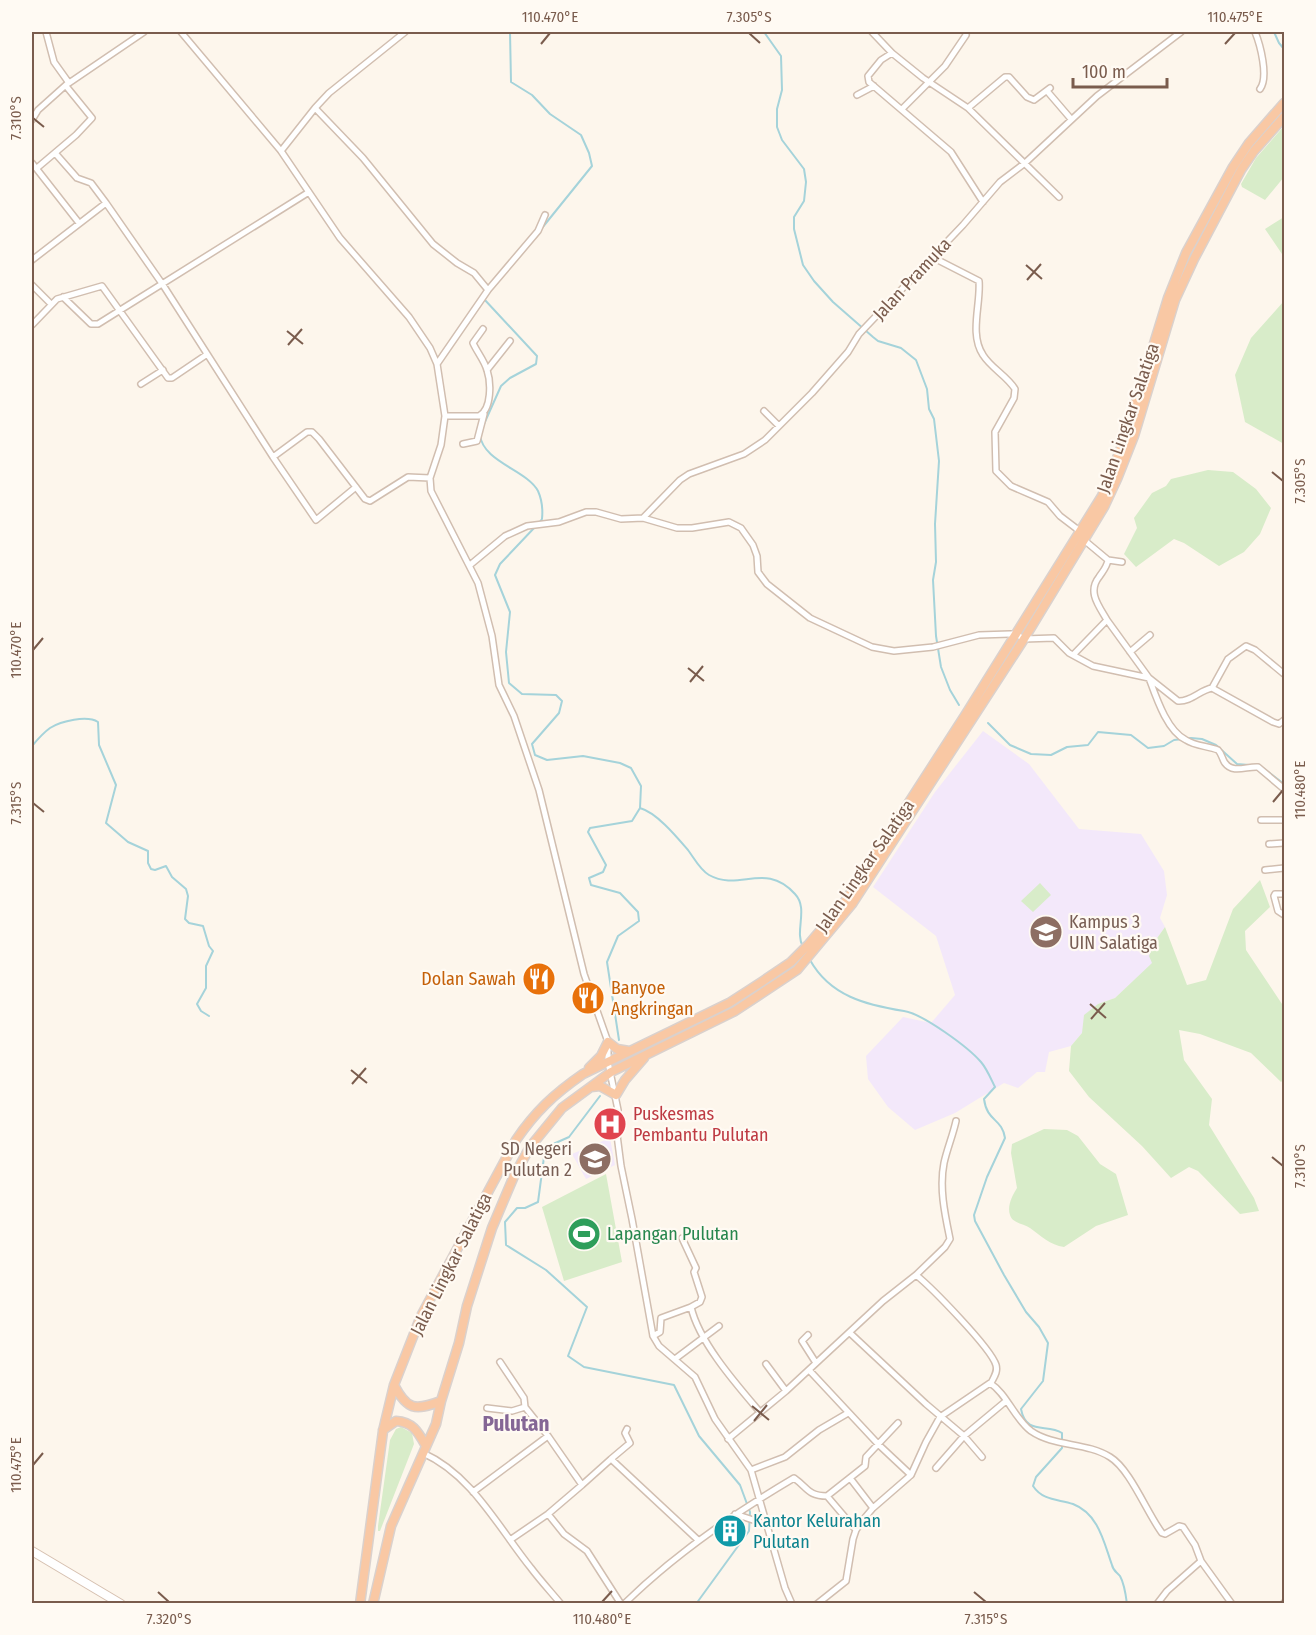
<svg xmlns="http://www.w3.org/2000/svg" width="1316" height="1635" font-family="'Fira Sans Condensed',sans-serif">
  <rect width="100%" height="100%" fill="#fdf6ec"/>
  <!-- education -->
  <path fill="#f3e8fa" d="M983,731L1029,764L1079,829L1141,834L1164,871L1167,895L1160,918L1165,927L1155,941L1153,963L1115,998L1098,1004L1082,1033L1071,1046L1049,1052L1045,1072H1037L1018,1088L1004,1083L955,1113L915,1130L888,1107L868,1079L866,1056L903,1017L931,1023L955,995L936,936L873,887L935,792Z
    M610,1138L615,1165L586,1179L572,1154Z"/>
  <!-- green -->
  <path fill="#d8ecc9" d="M1284,126V177L1265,200L1242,187L1241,184L1256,158Z
    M1284,217V257L1265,229Z
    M1284,301V444L1245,422L1235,375L1251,338Z
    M1208,470L1233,472L1256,489L1271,508L1260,534L1244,552L1219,566L1184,543L1174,539L1136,567L1124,554L1137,528L1134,518L1152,493L1166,486L1171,479Z
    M1260,880L1270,907L1245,931L1246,950L1284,1007V1079L1281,1082L1251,1053L1200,1034L1179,1030L1184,1060L1212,1099L1209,1125L1254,1198L1259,1211L1240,1214L1198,1171L1189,1167L1171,1178L1142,1146L1089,1097L1069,1071L1071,1046L1082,1033L1084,1015L1098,1004L1115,998L1152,963L1149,956L1155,941L1165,927L1187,985L1206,980L1233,909Z
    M1040,883L1051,895L1033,912L1021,901Z
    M1044,1129L1067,1130L1078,1136L1100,1164L1116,1174L1128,1215L1096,1226L1064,1247C1050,1245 1041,1236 1030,1228C1024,1224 1012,1223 1010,1215C1007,1206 1012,1196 1017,1188L1011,1153L1012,1144Z
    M606,1174L622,1262L564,1281L542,1207Z
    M401,1427L412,1433L414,1444L380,1531H378V1526L390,1440L396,1429Z"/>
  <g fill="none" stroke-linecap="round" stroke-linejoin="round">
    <!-- stream -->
    <path stroke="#a5d3da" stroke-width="2" d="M510,32L511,82L532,95L550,114L581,135L589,153L592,166L542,228
      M764,32L781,56L782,90L777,109V127L782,140L804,169L806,182L804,201L794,217V229L803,265L814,281L833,302L873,337L878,341L901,348L916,360L927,389L929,409L934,419L939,461L935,524L936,562L933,580L936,636L941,667L950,690L959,705
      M1274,32L1279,43L1284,49
      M484,424L501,386L510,378L536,364L537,356L484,299L485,298
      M480,435C483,462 527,470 538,491C542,500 543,509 542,519L539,523
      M535,527L500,564L495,575L510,612L506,652L509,683L522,694L556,695L562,701L559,713L532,744L535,755L547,760L583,756L620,763L631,768L641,786L640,808L632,821L590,828L588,832L606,865L603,872L589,878L591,885L620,893L638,912L639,921L618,936L607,962L619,1040
      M988,723L1010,745L1031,754L1051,755L1067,747L1088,745L1098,732L1131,735L1148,748L1164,746L1174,740L1191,738L1202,739L1216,745L1237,764L1249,765
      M32,746C37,740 43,733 50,728C61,721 87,715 98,722L99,745L116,785L106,823L128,842L148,851V863L151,869L155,870L166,866L172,877L186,889L188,896L185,919L189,923L203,926L209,946L213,951L206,966V988L197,1004L201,1011L209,1016
      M1263,768L1284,784
      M640,808C657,813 676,836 688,850C694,858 700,870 709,875C740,892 765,861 795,894C809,909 794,931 803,947
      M810,960C830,996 866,1005 904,1011C923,1014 968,1047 981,1062C987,1069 991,1079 995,1087L984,1099C987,1122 1002,1118 1005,1138L987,1177L974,1215L975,1221L1004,1275L1026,1312L1039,1327L1048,1343L1043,1381L1021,1409C1026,1436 1047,1423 1062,1433V1448L1036,1477L1033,1486C1043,1501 1058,1499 1073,1504C1099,1514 1104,1543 1112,1565C1113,1571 1117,1572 1120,1576C1124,1583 1126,1596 1127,1604
      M600,1096L569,1137L551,1145L544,1157L538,1202L525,1208H517L505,1222L506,1245L546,1270L587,1307L568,1356L584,1367L674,1385L699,1436L740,1485L750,1512L749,1531L696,1604"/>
    <!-- minor casing -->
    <g stroke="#d1beb0" stroke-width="8">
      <path id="minor" d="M46,32L54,62L69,83L144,32
        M181,32L281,151L340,238L409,317L430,348L437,364L445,416L441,445L430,478L431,491L478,583L492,636L499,685L514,716L539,790L584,974L608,1042V1062L618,1110L617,1135L621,1166L632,1219L653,1336L659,1346L695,1377L715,1419L751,1470L785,1588L792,1604
        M872,32L892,53
        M1255,32C1260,44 1269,77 1260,89
        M1047,91L1071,119
        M857,95L874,86
        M315,108L363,158L433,244L457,263L474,273L488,290
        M968,108L1005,77H1009L1027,97L1034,100L1050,88
        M902,109L945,66L966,35
        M32,120L38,110L67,84
        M281,151L315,108L329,93L405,32
        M55,153L77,178L91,183L106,203
        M32,163L79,223
        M37,168L76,135L92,118L66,86
        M983,202L951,152L869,82L868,76L881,60L892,53L923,78L968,108L1059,197
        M932,257L979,281C981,304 969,334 983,355C991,368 1007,376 1015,389L1014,398L995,432L996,471L1011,486L1048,502L1060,516L1081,532
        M32,260L106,203L163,285L273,457L307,432H312L319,439L365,499L370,501L408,477L430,478
        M32,285L51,304
        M63,297L91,324H98L309,192
        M32,325L57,299L102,286L168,378H172L206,355
        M437,364L488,290L538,231L545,215
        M487,370L510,341
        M141,384L163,370
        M764,411L779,426
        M445,416H479C492,409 491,382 487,370C484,360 477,352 473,343L483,329
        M463,444L477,441L484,414
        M273,457L316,520L356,487
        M643,518L680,480L689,474L744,454L765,440L812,393L848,352L859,334L963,225L1000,182L1025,163L1097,96L1181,32
        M1084,540L1108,560L1122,562
        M470,565L505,536L527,526L559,522L586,512H596L621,519L643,518L677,528H692L729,522L741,528L753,545L757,556L758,572L767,584L810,618L872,647L894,651L933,647L979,635L1010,634H1016L1024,639L1054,638L1069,653L1093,666L1149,678C1156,697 1167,731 1186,740C1195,746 1208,746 1218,750C1222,754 1222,759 1225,763C1233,774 1247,766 1258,767L1284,789
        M1107,620C1099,606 1087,592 1099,577C1103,571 1107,567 1108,560
        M1130,652L1150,635
        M1073,655L1107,620L1149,678L1178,701C1191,702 1200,690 1212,688L1273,722L1279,724L1284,720
        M1212,688L1228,659L1246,646L1255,650L1284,674
        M1261,820H1284
        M1269,844L1284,843
        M1265,870L1284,868
        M1284,894H1275L1274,896L1278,911L1284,915
        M682,1238L696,1268L694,1272L702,1297L700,1302L691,1307C699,1342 736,1384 759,1411
        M916,1275L945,1247L950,1239C945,1215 939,1188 944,1163C947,1149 953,1135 956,1121
        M850,1333L926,1404L964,1436L982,1457
        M808,1335L802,1341L816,1363
        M653,1336L660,1332L661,1318L691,1307
        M675,1359L719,1326
        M500,1362L524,1398L525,1407L548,1436L582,1485L611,1459L698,1540
        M766,1364L786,1391
        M809,1370L879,1445L911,1475
        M487,1408L512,1411L525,1407
        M728,1439L786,1391L883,1301L916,1275C931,1287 991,1348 996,1365C998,1372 994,1377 991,1383
        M423,1453C472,1475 498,1527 531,1568C540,1580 551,1592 561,1604
        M611,1459L630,1443L625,1433L627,1429
        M936,1468L964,1436L1006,1401
        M751,1470L785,1457L819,1430L848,1413
        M850,1478L873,1508
        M473,1492L548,1436
        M827,1496L865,1466L866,1457L898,1423
        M548,1514L564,1534L587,1551L621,1604
        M735,1514L768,1525
        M510,1540L548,1514L582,1485
        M624,1604C675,1554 733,1514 794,1478C808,1488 808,1496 827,1496L856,1530
        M817,1604L846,1581L853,1539L856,1530L862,1521L873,1508L911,1475L926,1442L940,1417L990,1383C1007,1394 1014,1418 1031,1431C1054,1447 1086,1442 1110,1457C1130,1469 1147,1513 1162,1533L1165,1534L1179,1526L1183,1527L1195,1545L1201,1561
        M1157,1604L1167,1591L1201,1561L1232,1604
        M1284,1604V1603"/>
    </g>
    <!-- secondary casing -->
    <g stroke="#d6c0b0" stroke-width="10">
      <path id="secondary" d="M32,1551L121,1604"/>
    </g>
    <!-- trunk casing -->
    <g stroke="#dad1cd" stroke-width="11">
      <path id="trunk" d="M589,1068L601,1056L608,1042L617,1049L629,1051
        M591,1087L600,1086L616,1095L625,1080L644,1058
        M394,1385C407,1410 415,1411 441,1401
        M383,1430L396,1421C413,1422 418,1432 426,1446
        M360,1604L383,1431L394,1385L421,1316L516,1140C535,1112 554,1094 583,1074L729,1003L763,981L791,962L808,945L846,900L966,714L1102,496L1125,438L1168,298L1186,253L1233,167L1249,143L1284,103
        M373,1604L391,1526L436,1424L441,1401L459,1343L467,1306L492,1228L514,1176L530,1147L562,1108L611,1072L735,1011L797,970L852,904L1024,639L1104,507L1117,479L1134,436L1175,300L1194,259L1241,170L1254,151L1284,117"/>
    </g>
    <!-- minor -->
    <use href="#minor" stroke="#fff" stroke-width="5"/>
    <!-- secondary -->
    <use href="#secondary" stroke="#fff" stroke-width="8"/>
    <!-- trunk -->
    <use href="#trunk" stroke="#f9c8a4" stroke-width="8"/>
  </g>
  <!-- ticks -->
  <path fill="none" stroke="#7a5c4d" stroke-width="2" d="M749,33L760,43M541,44L550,33M1225,44L1235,33M33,118L44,127M1026,265L1042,279M1027,280L1041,264M287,331L303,344M288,345L302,329M1272,472L1283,481M33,650L43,638M688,668L704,681M690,682L703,666M1273,802L1283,790M33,803L44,812M1090,1004L1106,1018M1091,1019L1105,1003M351,1070L367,1083M352,1084L366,1068M1272,1157L1283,1166M752,1406L769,1420M754,1421L767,1405M33,1465L43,1453M158,1592L169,1602M974,1592L986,1602M602,1602L612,1591"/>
  <!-- icons -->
  <defs>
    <g id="university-disc" transform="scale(1.725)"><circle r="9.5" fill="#8d6e63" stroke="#fffaf3"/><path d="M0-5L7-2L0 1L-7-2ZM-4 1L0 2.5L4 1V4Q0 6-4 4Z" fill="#fff"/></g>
    <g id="restaurant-disc" transform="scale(1.725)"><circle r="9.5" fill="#e8710a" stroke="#fffaf3"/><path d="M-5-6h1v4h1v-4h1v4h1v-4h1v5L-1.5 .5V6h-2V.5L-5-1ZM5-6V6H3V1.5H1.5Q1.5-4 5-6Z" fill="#fff"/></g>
    <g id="hospital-disc" transform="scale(1.725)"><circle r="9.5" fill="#e0444e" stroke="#fffaf3"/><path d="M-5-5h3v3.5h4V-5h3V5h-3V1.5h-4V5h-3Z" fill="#fff"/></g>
    <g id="school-disc" transform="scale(1.725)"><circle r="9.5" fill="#8d6e63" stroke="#fffaf3"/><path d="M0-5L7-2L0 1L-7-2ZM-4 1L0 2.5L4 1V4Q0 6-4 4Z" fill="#fff"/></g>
    <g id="stadium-disc" transform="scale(1.725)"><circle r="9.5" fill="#2e9e5b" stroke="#fffaf3"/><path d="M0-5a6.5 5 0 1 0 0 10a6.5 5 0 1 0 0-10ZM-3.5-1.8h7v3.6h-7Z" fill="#fff"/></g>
    <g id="building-disc" transform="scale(1.725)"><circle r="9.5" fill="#0f9aa8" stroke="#fffaf3"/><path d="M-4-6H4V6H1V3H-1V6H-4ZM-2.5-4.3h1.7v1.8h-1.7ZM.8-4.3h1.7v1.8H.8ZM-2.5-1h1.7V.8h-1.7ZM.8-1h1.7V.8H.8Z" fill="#fff"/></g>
  </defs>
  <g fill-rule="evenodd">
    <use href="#university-disc" x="1046" y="932"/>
    <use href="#restaurant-disc" x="539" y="979"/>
    <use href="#restaurant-disc" x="588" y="998"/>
    <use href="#hospital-disc" x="610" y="1124"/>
    <use href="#school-disc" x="595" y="1159"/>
    <use href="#stadium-disc" x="584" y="1234"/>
    <use href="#building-disc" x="730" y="1531"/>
  </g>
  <g text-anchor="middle" stroke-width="4.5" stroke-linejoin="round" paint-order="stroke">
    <!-- street labels -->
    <g font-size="18" fill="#7a5c4d" stroke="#fffaf3">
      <text transform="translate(912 279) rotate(-47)" y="6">Jalan Pramuka</text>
      <text transform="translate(1128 418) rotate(-71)" y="6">Jalan Lingkar Salatiga</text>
      <text transform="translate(865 866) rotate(-55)" y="6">Jalan Lingkar Salatiga</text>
      <text transform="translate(451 1264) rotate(-63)" y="6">Jalan Lingkar Salatiga</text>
    </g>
    <!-- education labels -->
    <g font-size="18" fill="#785e54" stroke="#fffaf3" text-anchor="start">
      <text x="1069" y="928">Kampus 3<tspan x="1069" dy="21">UIN Salatiga</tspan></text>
      <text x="572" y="1155" text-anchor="end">SD Negeri<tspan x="572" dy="21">Pulutan 2</tspan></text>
    </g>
    <!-- food labels -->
    <g font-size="18" fill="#c56008" stroke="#fffaf3" text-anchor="end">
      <text x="516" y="985">Dolan Sawah</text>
      <text x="611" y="994" text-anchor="start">Banyoe<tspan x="611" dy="21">Angkringan</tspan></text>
    </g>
    <!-- health labels -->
    <g font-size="18" fill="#be3a42" stroke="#fffaf3" text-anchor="start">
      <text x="633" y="1120">Puskesmas<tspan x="633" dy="21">Pembantu Pulutan</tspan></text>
    </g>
    <!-- leisure labels -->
    <g font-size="18" fill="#27864d" stroke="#fffaf3" text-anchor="start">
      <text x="607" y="1240">Lapangan Pulutan</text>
    </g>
    <!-- culture labels -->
    <g font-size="18" fill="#0d838f" stroke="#fffaf3" text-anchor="start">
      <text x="753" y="1527">Kantor Kelurahan<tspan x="753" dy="21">Pulutan</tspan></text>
    </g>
    <!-- quarter labels -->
    <g font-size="21" font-weight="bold" fill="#846695" stroke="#fffaf3">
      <text x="516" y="1431">Pulutan</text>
    </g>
  </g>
  <!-- border -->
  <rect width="1316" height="1635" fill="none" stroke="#fffaf3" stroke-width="66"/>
  <!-- scale -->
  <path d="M1073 78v9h94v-9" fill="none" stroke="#7a5c4d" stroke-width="3"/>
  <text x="1082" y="78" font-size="18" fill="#7a5c4d" stroke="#fffaf3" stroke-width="4.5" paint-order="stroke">100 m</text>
  <rect x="33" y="33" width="1250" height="1569" fill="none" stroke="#7a5c4d" stroke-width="2"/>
  <g font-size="15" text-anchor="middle" fill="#7a5c4d">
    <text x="550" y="22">110.470°E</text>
    <text x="749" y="22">7.305°S</text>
    <text x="1235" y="22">110.475°E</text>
    <text transform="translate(16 118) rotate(-90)" y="5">7.310°S</text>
    <text transform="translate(1300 481) rotate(-90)" y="5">7.305°S</text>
    <text transform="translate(16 650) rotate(-90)" y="5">110.470°E</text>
    <text transform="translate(1300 790) rotate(-90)" y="5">110.480°E</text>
    <text transform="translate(16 803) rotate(-90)" y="5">7.315°S</text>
    <text transform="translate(1300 1166) rotate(-90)" y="5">7.310°S</text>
    <text transform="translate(16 1465) rotate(-90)" y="5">110.475°E</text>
    <text x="169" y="1624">7.320°S</text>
    <text x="602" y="1624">110.480°E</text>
    <text x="986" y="1624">7.315°S</text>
  </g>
</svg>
